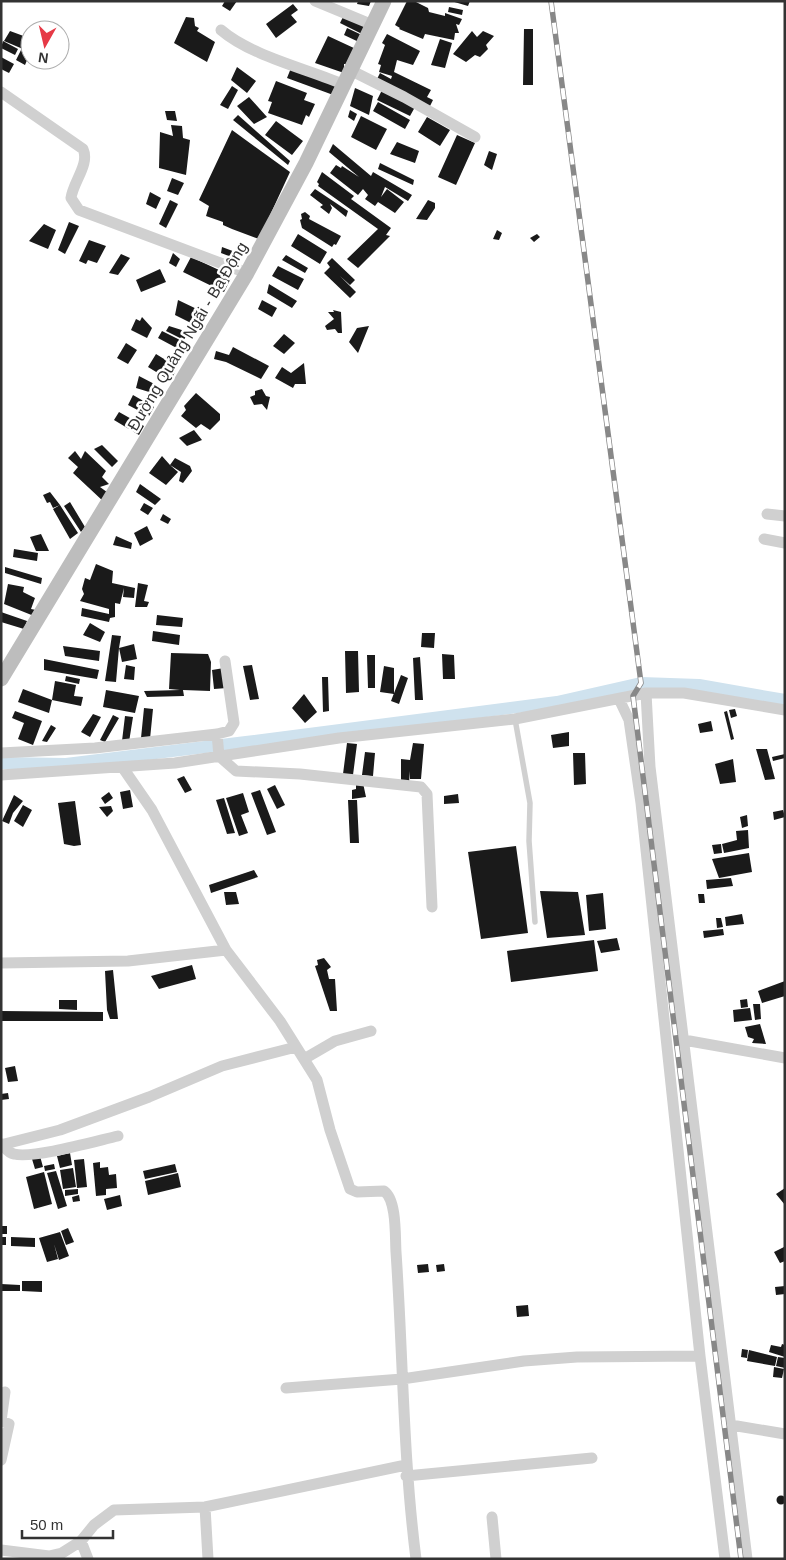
<svg xmlns="http://www.w3.org/2000/svg" width="786" height="1560" font-family="Arial,sans-serif">
  <rect width="100%" height="100%" fill="#fff"/>
  <g fill="none" stroke-linecap="round" stroke-linejoin="round">
    <!-- canal -->
    <path stroke="#cfe2ee" stroke-width="12" d="M1,763L66,764L246,742L557,702L641,683L699,685L785,700"/>
  </g>
  <!-- building -->
  <path fill="#1a1a1a" d="M225,1H237L230,11L222,6Z
    M358,1H371L369,6L357,4Z
    M407,1H414L428,8L429,12L445,16V13L462,19L459,25L456,24L459,33H455L454,40L425,34L423,39L399,29L400,28L395,25Z
    M451,1H470L468,6Z
    M293,4L298,10L291,15L297,22L276,38L266,24Z
    M449,7L463,10L462,15L448,12Z
    M344,15L370,28L366,36L340,23Z
    M186,17L194,18L195,26L199,28L197,31L215,42L207,62L174,43Z
    M347,28L364,36L361,43L344,35Z
    M524,29H533V85H523Z
    M10,31L29,38L30,52L4,41Z
    M472,31L477,37L483,31L494,36L486,45L488,49L480,57L475,55L466,62L453,54Z
    M387,34L420,51L413,65L397,60L394,72L431,90L427,97L433,100L429,108L376,81L380,73L391,79L392,76L379,72L381,65L378,64L385,45L382,43Z
    M328,36L356,49L349,64H344V73L315,63Z
    M440,39L452,43L445,68L431,65Z
    M3,41L18,49L15,55L1,48Z
    M21,50L30,53L25,65L16,60Z
    M1,57L14,64L9,73L1,69Z
    M237,67L256,81L247,93L231,80Z
    M291,68L340,86L336,96L287,78Z
    M276,81L307,93L304,100L315,104L309,117L306,115L302,125L268,113L272,102L268,101Z
    M232,86L238,90L228,109L220,105Z
    M355,88L373,96L369,115L350,106Z
    M382,90L415,107L410,116L377,100Z
    M249,97L267,117L254,124L237,106Z
    M378,102L410,120L405,129L373,111Z
    M350,110L357,114L354,121L348,117Z
    M165,111H175L177,121L167,120Z
    M238,115L290,161L288,165L233,120Z
    M361,116L387,129L376,150L351,137Z
    M427,117L450,130L440,146L418,132Z
    M276,121L303,141L292,155L265,135Z
    M171,125L182,126L183,138L190,140L186,175L159,168L160,132L173,136Z
    M232,130L290,172L259,239L232,229L223,225V222L206,216L209,206L199,200Z
    M457,135L475,143L456,185L438,177Z
    M397,142L419,151L415,163L390,154Z
    M333,144L371,176L373,172L412,195L408,201L385,187L381,197L387,189L404,202L395,213L378,202L375,206L365,199L368,195L363,189L358,195L330,173L336,165L341,168L342,166L359,177L329,152Z
    M489,151L497,154L492,170L484,165Z
    M380,163L414,180L413,185L378,169Z
    M322,172L354,196L351,199L391,228L386,235L390,236L358,268L347,259L378,229L318,186L319,184L317,182Z
    M172,178L184,183L178,195L167,191Z
    M315,189L348,211L346,217L330,204L332,208L329,214L320,207L323,205L310,195Z
    M150,192L161,198L156,209L146,204Z
    M170,200L178,204L166,228L159,224Z
    M428,200L435,203V208L427,220L416,219Z
    M305,212L310,216L309,219L341,236L336,245L334,244L332,247L302,228L300,220L302,219L301,214Z
    M69,222L79,226L65,254L58,250Z
    M44,224L56,230L48,249L29,241Z
    M497,230L502,233L499,240L493,239Z
    M298,234L327,252L320,264L291,246Z
    M537,234L540,237L534,242L530,238Z
    M89,240L106,246L97,263L88,260L86,264L79,261Z
    M222,247L238,253L234,258L221,253Z
    M173,253L180,259L176,267L169,263Z
    M121,254L130,258L118,275L109,273Z
    M286,255L308,268L305,273L282,260Z
    M191,257L232,276L224,292L183,272Z
    M332,258L355,280L350,285L340,276L356,292L350,298L324,273L330,267L327,263Z
    M278,266L304,279L298,290L272,276Z
    M160,269L166,282L141,292L136,280Z
    M269,284L297,301L292,308L267,293Z
    M178,300L201,311L198,316L204,321L199,327L175,315Z
    M262,300L277,308L272,317L258,309Z
    M333,310L341,312L342,333H338L335,329L327,330L325,326L334,319L328,312H334Z
    M142,317L152,328L147,338L131,330L136,319L140,321Z
    M169,326L188,332L184,340L166,331Z
    M369,326L358,353L349,342L357,328Z
    M162,331L188,344L186,353L158,338Z
    M284,334L295,343L284,354L273,346Z
    M126,343L137,350L128,364L117,358Z
    M233,347L269,366L261,379L226,362L214,359L216,351L229,355Z
    M156,354L177,367L171,381L148,367Z
    M304,363L306,384H295L293,388L275,378L282,367L291,373Z
    M139,376L164,389L159,395L136,388Z
    M262,389L266,396L270,397L267,410L262,404L254,405L250,397L255,395V391Z
    M196,393L220,414V420L210,430L201,424L196,428L181,416L186,410L184,406Z
    M133,395L154,407L149,416L128,405Z
    M119,412L144,426L139,435L114,420Z
    M194,430L202,440L187,446L179,438Z
    M102,445L118,461L112,467L94,449Z
    M75,451L81,459L85,451L106,471L102,477L109,484L100,487L111,495L104,502L73,473L78,467L68,458Z
    M162,456L170,465L175,458L190,466L192,471L183,483L179,481L181,472L170,465L178,472L166,485L149,473Z
    M140,484L161,499L155,505L136,492Z
    M50,492L60,505L53,508L50,502L47,503L43,495Z
    M70,502L85,527L81,532L64,506Z
    M144,503L153,508L148,515L140,510Z
    M60,505L78,533L70,539L53,509Z
    M163,514L171,519L168,524L160,520Z
    M147,526L153,539L140,546L134,533Z
    M41,534L49,551H36L30,537Z
    M116,536L132,543L131,549L113,545Z
    M14,549L38,553L37,561L13,557Z
    M96,564L113,571L112,583L135,588L134,598L123,597L124,588L120,604L115,603V617L110,618L109,622L81,616L82,608L109,614V609L80,601L84,594L82,589L85,578L90,580Z
    M5,567L42,578L41,584L5,573Z
    M138,583L148,585L144,601L149,602L147,607H135Z
    M8,584L24,587L23,592L35,598L31,609L36,610L34,616L4,604Z
    M1,612L27,621L24,629L1,622Z
    M157,615L183,618L182,627L156,625Z
    M90,623L105,632L100,642L83,635Z
    M153,631L180,635L179,645L152,641Z
    M422,633H435L434,648L421,647Z
    M112,635L121,636L119,648L134,644L137,659L122,662L119,648L116,682L105,681Z
    M63,646L100,651L99,661L65,656Z
    M345,651H358L359,692L346,693Z
    M171,653L208,654L211,662L210,691L183,690L184,696L147,697L144,691L180,690L169,689Z
    M442,654L454,655L455,679H443Z
    M367,655H375V688H368Z
    M420,657L423,700H415L413,658Z
    M44,659L99,670L97,679L44,670Z
    M126,665L135,667L134,680L124,679Z
    M252,665L259,699L250,700L243,666Z
    M384,666L394,668V694L380,692Z
    M224,668L227,688L214,689L212,670Z
    M401,675L408,678L399,704L391,701Z
    M66,676L80,679L79,684L65,681Z
    M322,677H328L329,711L323,712Z
    M55,681L76,685L74,696L83,697L81,706L52,700Z
    M23,689L52,700L49,713L18,702Z
    M106,690L139,696L135,713L103,707Z
    M304,694L317,712L305,723L292,708Z
    M144,708L153,709L150,739L141,738Z
    M735,709L737,716L731,718L729,710Z
    M15,711L42,721L33,745L18,739L24,723L12,718Z
    M727,711L734,739L731,740L724,712Z
    M93,714L101,717L90,737L81,732Z
    M113,715L119,718L105,742L100,740Z
    M125,716L133,717L129,742L122,741Z
    M711,721L713,731L700,733L698,724Z
    M51,725L56,728L47,742L42,741Z
    M569,732V746L553,748L551,735Z
    M347,743L357,744L353,775L343,774Z
    M413,743L424,744L421,779H410V771L409,783L401,780V759L410,760Z
    M756,749H767L775,779L765,780Z
    M365,752L375,753L373,776L362,775Z
    M573,753H585L586,784L574,785Z
    M785,754V758L773,761L772,757Z
    M733,759L736,782L720,784L715,764Z
    M184,776L192,790L185,793L177,779Z
    M356,782L363,783L366,797L352,799V790L356,789Z
    M275,785L285,805L277,809L267,789Z
    M130,790L133,807L123,809L120,792Z
    M260,790L276,832L267,835L251,793Z
    M109,792L113,798L105,804L101,798Z
    M243,793L249,812L241,815L248,833L239,836L226,798Z
    M458,794L459,803L444,804V796Z
    M14,795L23,801L13,813L9,824L2,821Z
    M224,798L235,833L227,834L216,800Z
    M348,800H357L359,843H350Z
    M75,801L81,845L74,846L64,844L58,803Z
    M23,805L32,810L23,827L14,821Z
    M111,806L113,811L107,817L99,807Z
    M783,810L785,817L774,820L773,812Z
    M747,815L748,826L742,828L740,817Z
    M748,830L749,848L724,853L722,844L737,840L736,831Z
    M721,844L722,853L714,854L712,845Z
    M516,846L528,933L481,939L468,852Z
    M749,853L752,872L719,878L712,859Z
    M254,870L258,877L211,893L209,885Z
    M731,878L733,886L707,889L706,880Z
    M540,891L578,892L585,935L547,938Z
    M224,892H236L239,904L226,905Z
    M603,893L606,929L589,931L586,895Z
    M698,894H704L705,903H699Z
    M742,914L744,924L726,926L725,917Z
    M716,918H721L723,927L717,928Z
    M723,929L724,935L704,938L703,931Z
    M617,938L620,950L601,953L597,941Z
    M594,940L598,971L511,982L507,951Z
    M324,958L331,967L327,970L329,979H335L337,1011H330L315,966L318,965L317,960Z
    M192,965L196,979L159,989L151,976Z
    M113,970L118,1019H110L107,1010L105,971Z
    M785,981V996L762,1003L758,991Z
    M747,999L748,1007L741,1008L740,1000Z
    M59,1000H77V1010L59,1009Z
    M753,1004H760L761,1019L755,1020Z
    M750,1008L752,1020L734,1022L733,1010Z
    M1,1011L103,1012V1021H1Z
    M760,1024L766,1044L752,1043L754,1039L748,1037L745,1027Z
    M15,1066L18,1081L8,1082L5,1068Z
    M8,1093L9,1099L1,1100V1094Z
    M70,1153L72,1165L60,1168L57,1156Z
    M40,1156L43,1167L35,1169L32,1159Z
    M84,1159L87,1187L77,1188L74,1160Z
    M100,1162V1168L108,1167L109,1175L116,1174L117,1188L106,1189V1195L96,1196L93,1163Z
    M54,1164L55,1169L45,1171L44,1166Z
    M175,1164L177,1172L145,1179L143,1171Z
    M73,1168L76,1187L63,1189L60,1170Z
    M56,1171L67,1206L58,1209L47,1173Z
    M44,1172L52,1204L34,1209L26,1177Z
    M178,1173L181,1187L148,1195L145,1181Z
    M785,1188V1205L776,1194Z
    M78,1189V1194L65,1196V1190Z
    M79,1195L80,1201L73,1202L72,1197Z
    M120,1195L122,1206L107,1210L104,1199Z
    M1,1226H7V1234H1Z
    M68,1228L74,1242L66,1245L61,1231Z
    M60,1232L69,1256L59,1260L54,1244L58,1259L47,1262L39,1238Z
    M1,1237H6V1245H1Z
    M11,1237L35,1238V1247L11,1246Z
    M784,1247L785,1261L780,1263L774,1252Z
    M428,1264L429,1272L418,1273L417,1265Z
    M444,1264L445,1271L437,1272L436,1265Z
    M22,1281H42V1292L22,1291Z
    M1,1284L20,1285V1291H1Z
    M785,1286V1294L776,1295L775,1287Z
    M528,1305L529,1316L517,1317L516,1306Z
    M782,1344L785,1345V1357L769,1352L771,1345L781,1347Z
    M742,1349L748,1350L747,1358L741,1357Z
    M749,1350L777,1357L775,1366L747,1361Z
    M778,1357L785,1358V1368L776,1366Z
    M774,1367L784,1369L782,1378L773,1377Z
    M776.5 1500a4.5 4.5 0 1 1 9 0a4.5 4.5 0 1 1-9 0Z"/>
  <g fill="none" stroke-linecap="round" stroke-linejoin="round">
    <!-- lane -->
    <path stroke="#d0d0d0" stroke-width="5.5" d="M515,719L530,803L529,841L535,922"/>
    <!-- street -->
    <path stroke="#d0d0d0" stroke-width="11" d="M315,1L373,25
      M221,30C251,56 308,69 345,85
      M352,71L404,97L475,137
      M1,92L83,149C90,164 73,182 71,198L79,210L247,273
      M767,514L785,516
      M764,539L785,543
      M646,693L650,767L747,1559
      M619,699L629,720L641,803L700,1356L725,1559
      M217,734L219,756L236,771L300,774L421,787L427,794L432,907
      M1,753L95,748L217,734L229,731L234,723L225,661
      M123,768L152,810L226,950L280,1021L317,1080L330,1130L350,1189L357,1192L384,1191C397,1200 395,1237 396,1252C403,1355 403,1457 416,1559
      M1,775L175,763L339,738L515,719L646,693H684L785,710
      M1,963L128,961L226,950
      M684,1040L785,1058
      M304,1059L335,1041L371,1031
      M2,1144C5,1148 8,1153 14,1154C33,1159 96,1141 118,1136
      M1,1145L60,1130L149,1097L222,1066L296,1047
      M286,1388L402,1379L524,1361L577,1357L700,1356
      M1,1421L5,1392
      M731,1425L785,1434
      M1,1460L9,1424L2,1421
      M406,1476L592,1458
      M205,1507L208,1559
      M492,1517L496,1559
      M81,1541L88,1559
      M1,1550L49,1556L62,1553L81,1541L94,1525L114,1510L205,1507L406,1465"/>
    <!-- secondary -->
    <path stroke="#bdbdbd" stroke-width="15" d="M1,679L247,273L306,163L384,1"/>
    <!-- rail casing -->
    <g stroke="#888" stroke-width="5.5">
      <path id="rail" d="M551,1L641,683L633,696L741,1559"/>
    </g>
    <!-- rail -->
    <use href="#rail" stroke="#fff" stroke-width="4" stroke-dasharray="11" stroke-linecap="butt"/>
  </g>
  <g text-anchor="middle" stroke-width="5" stroke-linejoin="round" paint-order="stroke">
    <!-- street labels -->
    <g font-size="16" fill="#333" stroke="#fff">
      <text transform="translate(187 336) rotate(-59)" y="6">Đường Quảng Ngãi - Ba Động</text>
    </g>
  </g>
  <!-- border -->
  <rect width="786" height="1560" fill="none" stroke="#333333" stroke-width="5"/>
  <!-- north arrow -->
  <g transform="translate(45 45) rotate(188)"><circle r="24" fill="#ffffff" stroke="#adadad"/>
  <path d="M0-4L9 19L0 12L-9 19Z" fill="#e63946"/>
  <text y="-8" font-size="14" font-weight="bold" text-anchor="middle" fill="#333333">N</text>
  </g>
  <!-- scale -->
  <path d="M22 1530v8h91v-8" fill="none" stroke="#333333" stroke-width="2.5"/>
  <text x="30" y="1530" font-size="15" fill="#333333" stroke="#ffffff" stroke-width="4" paint-order="stroke">50 m</text>
</svg>
